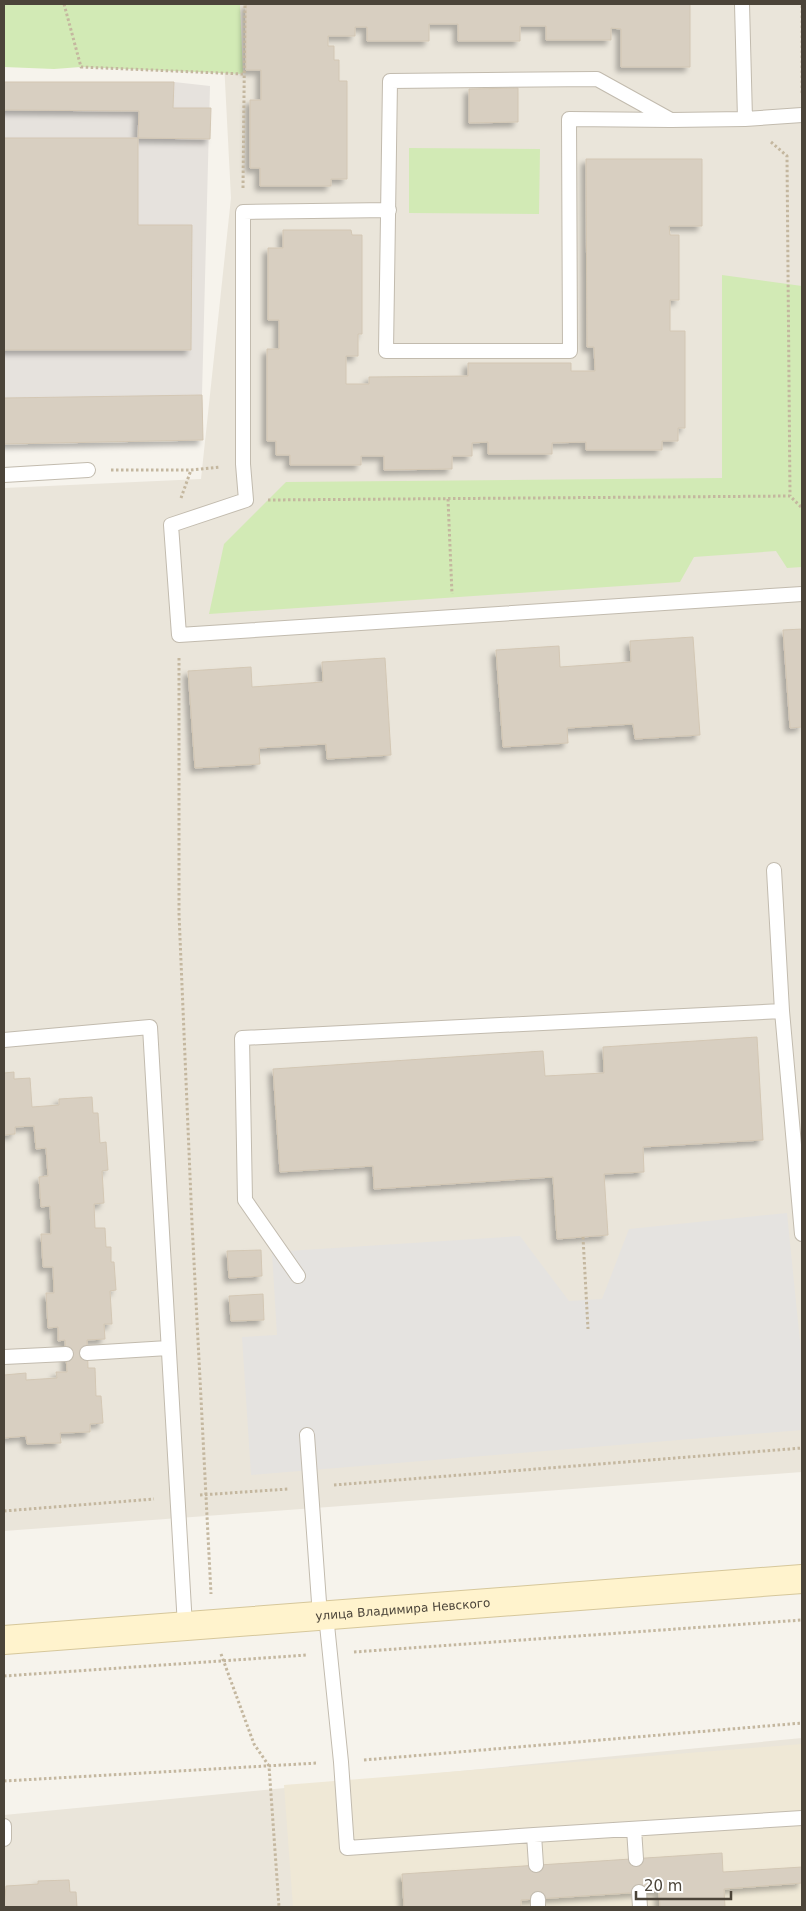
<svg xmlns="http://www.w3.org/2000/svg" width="806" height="1911" font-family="'DejaVu Sans',sans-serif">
  <defs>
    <filter id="shadow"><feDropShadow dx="-4.5" dy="4.5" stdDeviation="2.5" flood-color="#0004"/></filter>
  </defs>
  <rect width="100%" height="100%" fill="#f6f3ec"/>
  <!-- residential -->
  <path fill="#eae5da" d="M221,4H802V1472L4,1531V488L201,479L231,198Z
    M802,1738V1907H4V1815Z"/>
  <!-- industrial -->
  <path fill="#e6e2dd" d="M4,82H174L210,86L202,395L203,440L4,444Z"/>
  <!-- education -->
  <path fill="#efe8d6" d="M802,1744V1907H293L284,1785Z"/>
  <!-- green -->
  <path fill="#d2eab5" d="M4,4H240L243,74L81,67L54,69L4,67Z
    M409,148L540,149L539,214L409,213Z
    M722,275L802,286V567L787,568L776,551L694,557L680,582L209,614L224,544L286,482L722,478Z"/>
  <!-- parking -->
  <path fill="#e5e3e0" d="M787,1213L802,1361V1430L251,1475L242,1337L277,1335L272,1252L520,1236L569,1301L602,1299L629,1229Z"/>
  <!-- building -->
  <path fill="#d8cfc1" stroke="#d3c7b4" filter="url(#shadow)" d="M246,4H690V67H621V29L611,28V40H546V26H520V41H458V24H429V41H367V27H355V36H328V46H334V60H339V81H347V179H331V186H260V168H250V100H261V70H246Z
    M4,82H174L173,108H211L210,139L138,138L139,111L4,110Z
    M518,88V122L469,123V89Z
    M4,138H138V225H192L191,350H4Z
    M586,159H702V226H669L670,235H679V300H670V331H685V428H678V441H662V450H586V442L552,443V454H488V442L472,443V456H452V469L384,470V456H361V465H290V455H276V441H267V349H279V320H268V248H283V230H351L352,235H362V334H358V356H346V384H369V377L468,376V363H571V371H595L594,347H587Z
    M202,395L203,440L4,444V398Z
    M802,629V727L790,728L783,630Z
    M693,637L700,735L635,739L633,724L567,728L568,743L503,747L496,650L559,646L560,667L631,662L630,641Z
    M385,658L391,755L327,759L326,744L259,748L260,764L195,768L188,671L251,667L252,687L323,682L322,662Z
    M757,1037L763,1140L643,1147L644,1172L604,1174L608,1235L557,1239L553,1177L374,1189L373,1166L280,1172L273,1069L543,1051L545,1076L604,1073L603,1047Z
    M14,1072V1079L30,1078L32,1107L59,1105V1099L92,1097L93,1113H98L100,1143L106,1142L108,1170L102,1171L104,1203L94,1204L95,1228H105L106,1247H111V1262H114L116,1290L110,1291L112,1324H104L105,1339L87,1340L88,1368H95L96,1396H101L103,1423L90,1424V1432L60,1433L61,1443L27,1444L26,1436L4,1438V1375L26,1373V1380L57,1378L56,1372H67L65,1340L58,1341V1327L48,1328L46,1293H54L53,1267H43L41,1234H51L50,1206L41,1207L39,1177L48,1176L46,1148L36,1149L34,1126L15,1127V1134L4,1135V1073Z
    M261,1250L262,1276L229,1278L227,1251Z
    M263,1294L264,1320L231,1321L229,1296Z
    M722,1853L723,1872L802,1867V1883L724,1889L725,1907H660L659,1891L521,1900V1907H404L402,1874Z
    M69,1880L70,1892H76L77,1907H4L6,1886L38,1884V1881Z"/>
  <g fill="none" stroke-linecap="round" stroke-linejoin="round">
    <!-- lane casing -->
    <g stroke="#c2bbae" stroke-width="16">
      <path id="lane" d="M742,4L745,119L802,115
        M597,79L671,120L569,119L570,351H386L390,81Z
        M671,120L745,119
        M389,210L243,212V464L246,500L171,525L179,635L802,594
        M4,475L88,470
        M774,870L782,1011L802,1234
        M4,1040L150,1027L185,1626
        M298,1276L245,1200L242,1038L782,1011
        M87,1353L168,1348
        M4,1357L66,1354
        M307,1435L320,1616
        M326,1615L341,1762L347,1848L534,1835L536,1865
        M4,1826V1839
        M634,1829L636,1859
        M534,1835L802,1818
        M639,1892L640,1907
        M538,1899V1907"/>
    </g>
    <!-- secondary casing -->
    <g stroke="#d6c79b" stroke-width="30">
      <g id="secondary">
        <path id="s1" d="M4,1640L802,1579"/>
      </g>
    </g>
    <!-- path -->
    <path stroke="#c4b79f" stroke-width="3" stroke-dasharray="2.5 2.5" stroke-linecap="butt" d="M64,4L81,67L243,74
      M802,93V4
      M771,142L787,156L790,496
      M243,188L245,4
      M111,470H191L220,467
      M181,498L191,470
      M448,499L452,594
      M268,500L790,496L802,508
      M179,658V914L192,1223L211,1594
      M583,1237L588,1329
      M334,1485L802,1448
      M200,1495L288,1489
      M4,1511L154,1499
      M354,1652L802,1620
      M221,1654L254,1744L269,1766L279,1907
      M4,1676L307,1655
      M364,1760L802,1723
      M4,1781L318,1763"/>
    <!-- lane -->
    <use href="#lane" stroke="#fff" stroke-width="14"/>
    <!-- secondary -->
    <use href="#secondary" stroke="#fff3cd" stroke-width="28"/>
  </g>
  <g text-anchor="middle" stroke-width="4" stroke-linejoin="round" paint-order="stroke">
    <!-- street labels -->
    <g font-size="12" fill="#4b4439" stroke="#fff">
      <text dy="4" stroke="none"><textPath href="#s1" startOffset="400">улица Владимира Невского</textPath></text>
    </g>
  </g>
  <!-- border -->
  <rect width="806" height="1911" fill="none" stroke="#4b4439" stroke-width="10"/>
  <!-- scale -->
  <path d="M636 1891v8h95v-8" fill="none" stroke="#4b4439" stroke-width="2.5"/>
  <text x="644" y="1891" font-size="15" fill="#4b4439" stroke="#ffffff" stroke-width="4" paint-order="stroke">20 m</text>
</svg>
